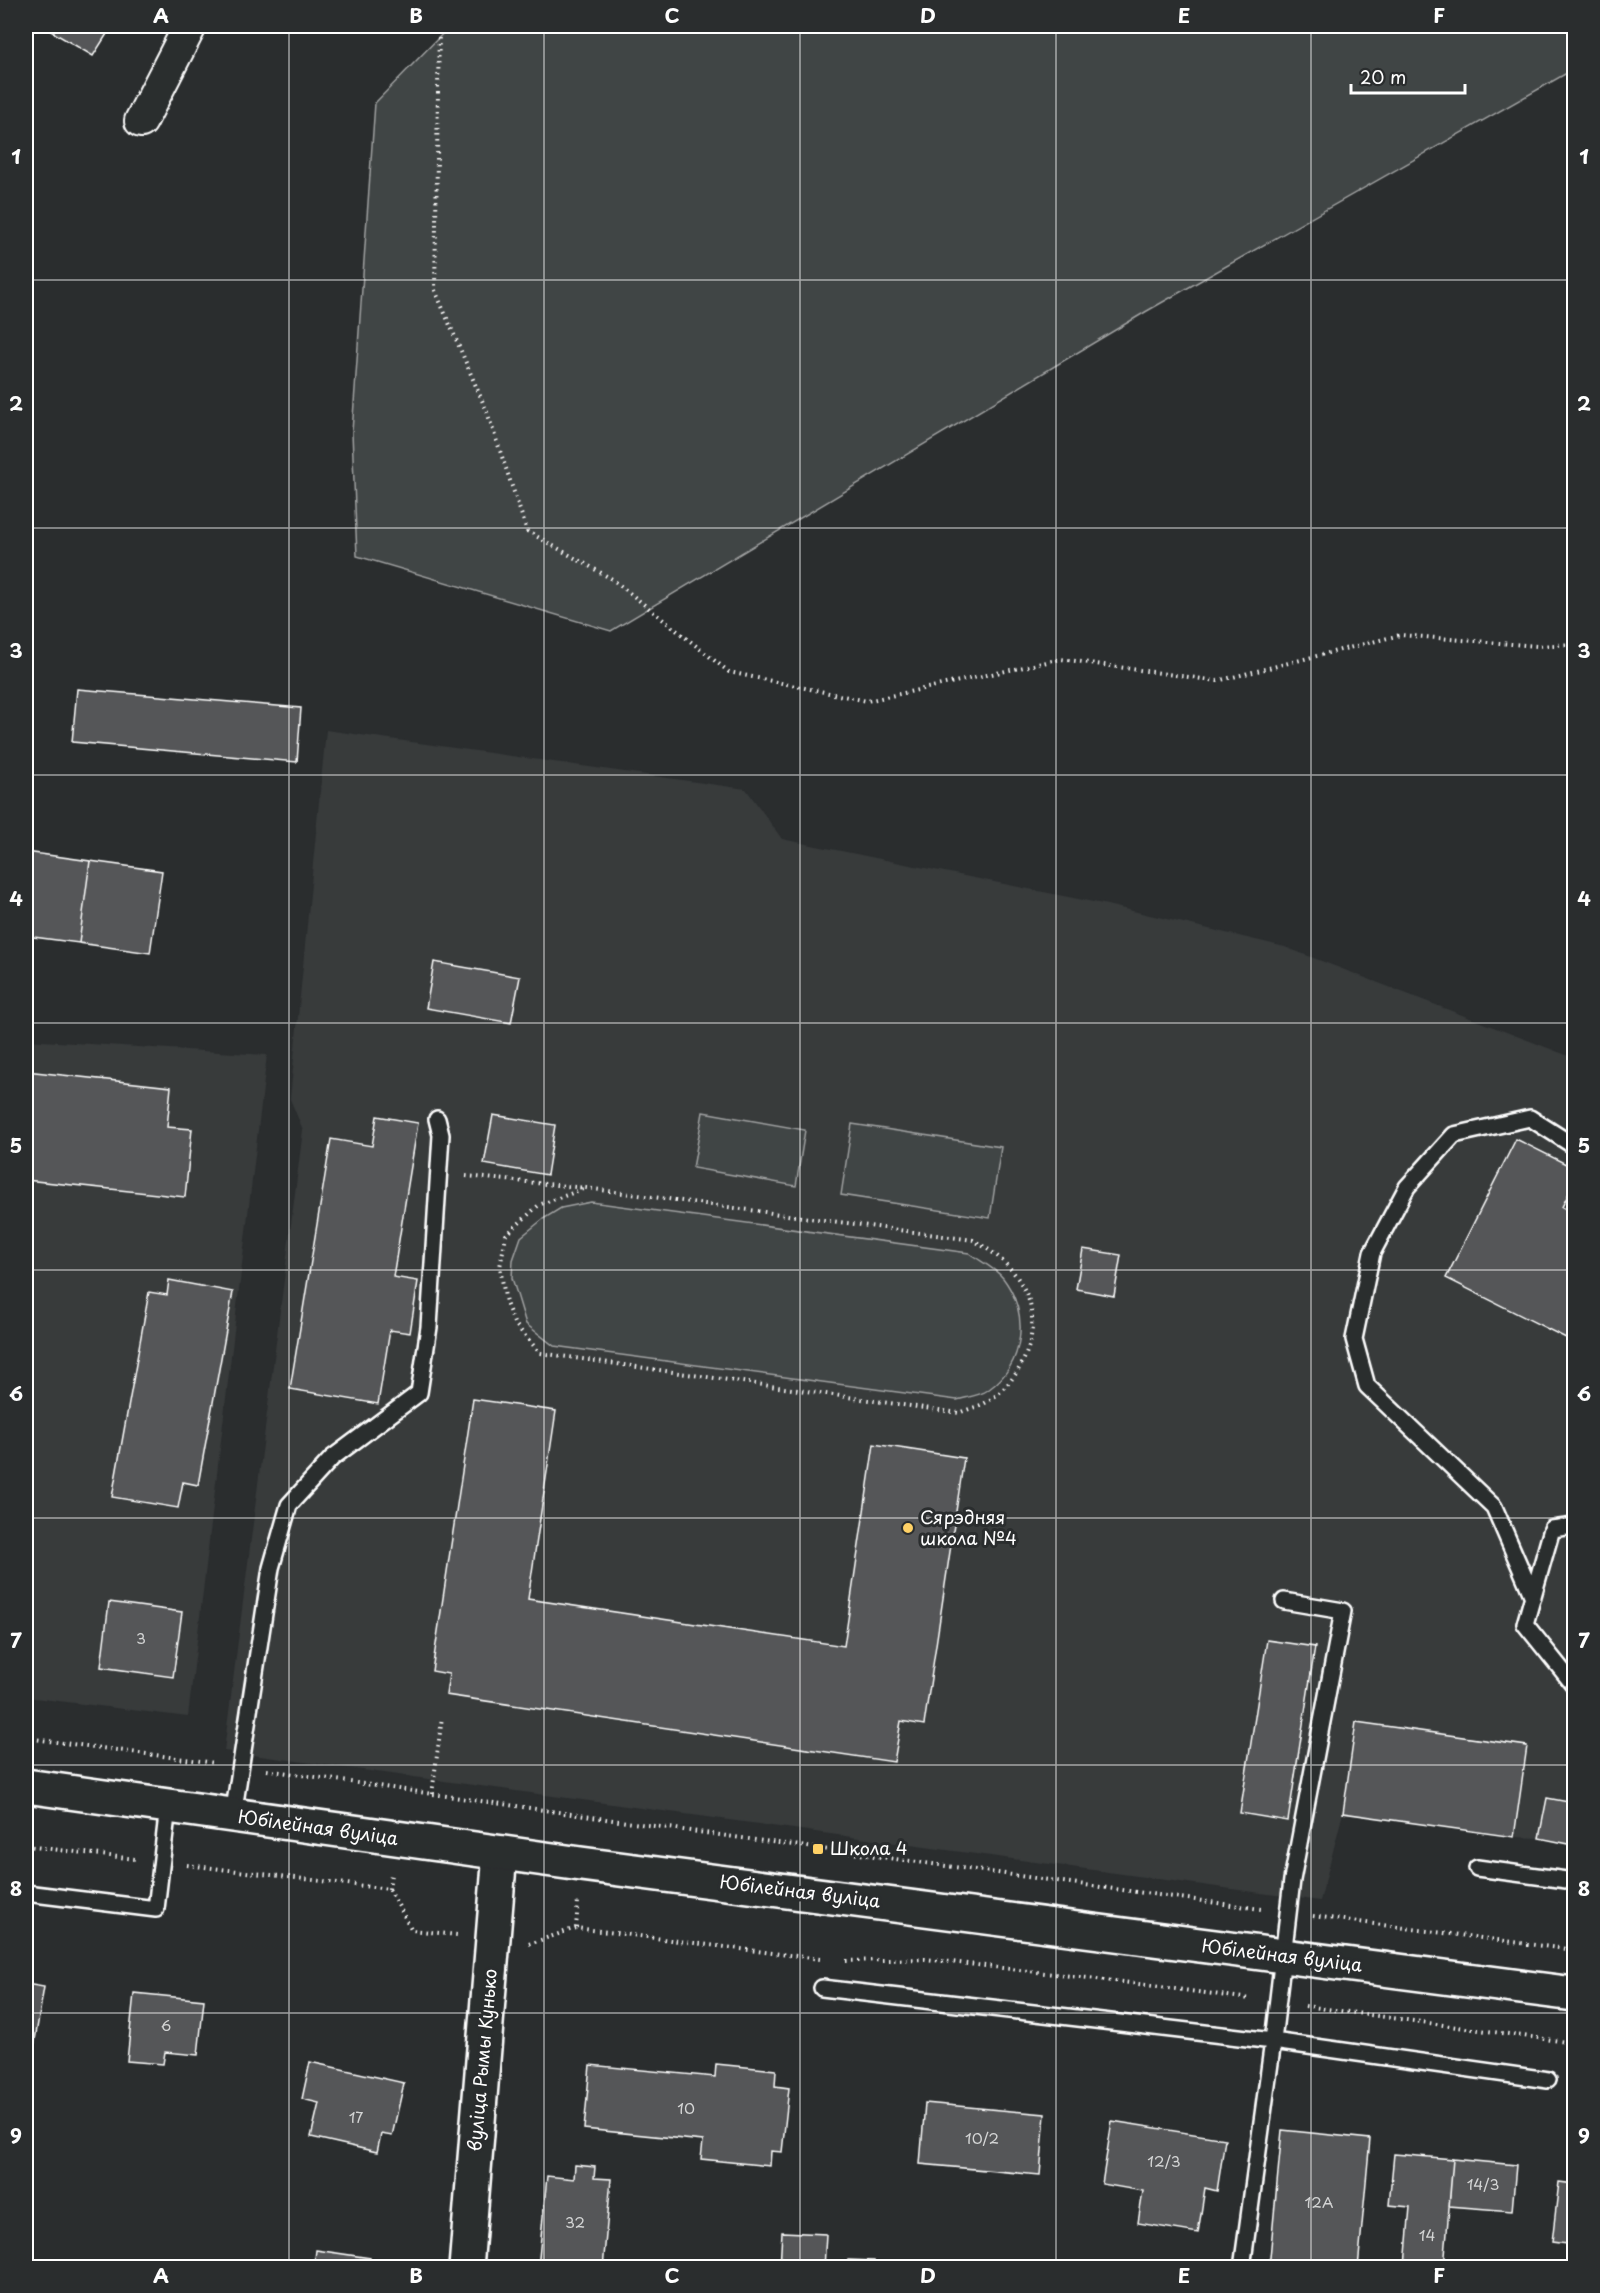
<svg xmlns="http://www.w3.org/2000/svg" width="1600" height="2293" font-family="'Playpen Sans',sans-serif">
  <rect width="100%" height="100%" fill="#2a2d2e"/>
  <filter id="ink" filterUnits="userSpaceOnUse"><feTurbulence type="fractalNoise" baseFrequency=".0167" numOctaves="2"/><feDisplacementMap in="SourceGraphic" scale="12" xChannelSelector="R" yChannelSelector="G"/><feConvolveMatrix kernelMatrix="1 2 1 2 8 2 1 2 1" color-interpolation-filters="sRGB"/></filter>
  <g filter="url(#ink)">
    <!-- built -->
    <path fill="#373a3b" d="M326,730L746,789L782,839L1103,904L1285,947L1574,1058V1845L1539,1838L1514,1837L1343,1813L1320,1901L224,1751L303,1130L290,1099Z
      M26,1040L267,1055L188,1717L26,1697Z"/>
    <!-- green -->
    <path fill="#414445" stroke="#a0a2a2" stroke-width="1.5" d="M450,26H1574V69L1147,311L611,631L357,556L352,432L375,103Z
      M703,1112L805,1130L796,1186L693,1168Z
      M852,1124L1001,1147L990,1218L841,1195Z
      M591,1202L969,1253C980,1261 995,1268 1003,1278C1030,1314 1025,1364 988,1390C980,1396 966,1397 957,1400L554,1346L526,1324L512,1278L513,1260L521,1237L543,1219L561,1208Z"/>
    <!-- building -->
    <path fill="#555758" stroke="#fff" stroke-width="1.5" d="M51,26H112L93,56L49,30Z
      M77,689L301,708L297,762L72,742Z
      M26,852L90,861L79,943L26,936Z
      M90,861L162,871L150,953L79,943Z
      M434,962L520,977L511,1023L426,1008Z
      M26,1071L171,1087L167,1127L192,1129L185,1197L26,1180Z
      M493,1115L555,1125L547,1175L484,1164Z
      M377,1116L418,1123L393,1277L418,1281L410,1333L390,1330L378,1404L290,1389L331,1139L372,1146Z
      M1516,1139L1574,1168V1183L1562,1207L1574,1213V1342L1446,1278Z
      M1083,1249L1121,1255L1114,1296L1076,1289Z
      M169,1280L233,1292L198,1485L183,1482L178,1508L112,1497L149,1292L167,1295Z
      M473,1399L556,1411L528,1599L844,1646L874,1444L964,1458L924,1725L901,1721L894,1762L446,1695L449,1674L432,1671Z
      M109,1602L182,1612L173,1677L101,1667Z
      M1267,1640L1315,1647L1288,1821L1240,1813Z
      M1356,1722L1527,1746L1514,1837L1343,1813Z
      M1547,1798L1574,1803V1845L1539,1838Z
      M26,1984L44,1987L34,2046L26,2044Z
      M134,1993L204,2000L198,2055L165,2052L163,2064L127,2061Z
      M310,2062L404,2083L392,2136L381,2134L377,2152L311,2137L319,2103L302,2099Z
      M716,2064L776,2070L775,2086L789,2088L782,2152L771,2151L770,2166L701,2159L703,2141L584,2129L590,2065L715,2077Z
      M925,2103L1045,2114L1040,2175L920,2164Z
      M1112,2121L1225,2139L1217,2191L1205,2188L1198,2233L1138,2223L1143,2191L1102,2184Z
      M1282,2130L1370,2139L1358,2268H1269Z
      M1394,2154L1453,2159L1444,2268L1405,2265L1410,2207L1389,2205Z
      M1453,2159L1516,2165L1512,2211L1449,2206Z
      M575,2165L595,2167L594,2178L611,2179L603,2268H538L547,2176L574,2179Z
      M1559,2182L1574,2184V2245L1552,2242Z
      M782,2232L826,2234L824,2268H780Z
      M316,2250L370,2258L369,2268H314Z
      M848,2260L874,2261L873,2268H848Z"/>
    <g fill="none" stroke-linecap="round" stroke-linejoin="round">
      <!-- lane casing -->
      <g stroke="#fff" stroke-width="20">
        <path id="lane" d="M1574,1526L1552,1529L1525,1624L1574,1685
          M1533,1597L1494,1507L1367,1386L1354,1339L1372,1253L1407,1187L1454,1135L1530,1118L1574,1146
          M233,1816L271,1568L289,1505L332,1458L419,1393L429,1327L441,1135L437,1119
          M1477,1868L1574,1881
          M26,1893L156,1909L168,1807
          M822,1988L1273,2041L1548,2080
          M1242,2268L1273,2041L1292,1880L1343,1611L1284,1601"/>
      </g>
      <!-- street casing -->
      <g stroke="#fff" stroke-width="36">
        <path id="street" d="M141,121L190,26"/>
      </g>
      <!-- secondary casing -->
      <g stroke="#fff" stroke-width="38">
        <path id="secondary" d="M466,2268L500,1853"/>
      </g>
      <!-- primary casing -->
      <g stroke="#fff" stroke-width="38">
        <path id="primary" d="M26,1786L581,1864L1574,1994"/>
      </g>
      <!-- path -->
      <path stroke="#fff" stroke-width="4" stroke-dasharray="1.5 4.5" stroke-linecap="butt" d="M439,26L435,290L487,412L527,531L612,579L729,672L867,701L1061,659L1217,681L1400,635L1537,646L1574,644
        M466,1176L586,1188L973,1240C994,1252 1011,1265 1023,1287C1046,1327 1023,1381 985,1403C978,1407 967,1409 959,1413L540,1353L514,1323L506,1303L500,1267L506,1235L539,1205L586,1188
        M26,1738L215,1763
        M267,1770L654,1826L1261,1909
        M432,1794L442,1717
        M26,1846L135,1859
        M187,1865L389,1889L412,1930L457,1935
        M389,1889L391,1874
        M1313,1916L1574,1950
        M576,1928L578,1901
        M529,1944L576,1928L820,1959
        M846,1961L925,1959L1131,1983L1250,1999
        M1305,2006L1574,2043"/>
      <!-- lane -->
      <use href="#lane" stroke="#2a2d2e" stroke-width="15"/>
      <!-- street -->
      <use href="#street" stroke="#2a2d2e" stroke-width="32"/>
      <!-- secondary -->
      <use href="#secondary" stroke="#2a2d2e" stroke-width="33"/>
      <!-- primary -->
      <use href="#primary" stroke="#2a2d2e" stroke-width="33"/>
    </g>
  </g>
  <!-- grid -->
  <path fill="none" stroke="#fff" stroke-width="1.5" stroke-opacity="0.55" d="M289,26V2268M544,26V2268M800,26V2268M1056,26V2268M1311,26V2268M26,280H1574M26,528H1574M26,775H1574M26,1023H1574M26,1270H1574M26,1518H1574M26,1765H1574M26,2013H1574"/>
  <!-- markers -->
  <g fill="#ffd166" stroke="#2a2d2e" stroke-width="2">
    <circle cx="908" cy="1528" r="6"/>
    <rect x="812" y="1843" width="12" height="12" rx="3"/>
  </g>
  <g text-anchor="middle" stroke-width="6" stroke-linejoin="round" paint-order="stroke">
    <!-- number labels -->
    <g font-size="15" fill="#d4d5d5">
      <text x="141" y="1644">3</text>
      <text x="166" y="2031">6</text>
      <text x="686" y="2114">10</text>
      <text x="356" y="2123">17</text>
      <text x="982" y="2144">10/2</text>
      <text x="1164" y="2167">12/3</text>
      <text x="1483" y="2190">14/3</text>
      <text x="1319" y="2208">12А</text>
      <text x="575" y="2228">32</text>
      <text x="1427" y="2241">14</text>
    </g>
    <!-- poi labels -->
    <g font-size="18" fill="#fff" stroke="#2a2d2e" text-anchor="start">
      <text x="920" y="1524">Сярэдняя<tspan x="920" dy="21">школа №4</tspan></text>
      <text x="830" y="1855">Школа 4</text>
    </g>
    <!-- street labels -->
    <g font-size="18" fill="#fff" stroke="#2a2d2e">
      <text transform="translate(318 1828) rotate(8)" y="6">Юбілейная вуліца</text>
      <text transform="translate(800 1892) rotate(7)" y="6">Юбілейная вуліца</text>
      <text transform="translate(1282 1956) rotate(7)" y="6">Юбілейная вуліца</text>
      <text transform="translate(483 2060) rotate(-85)" y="6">вуліца Рымы Кунько</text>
    </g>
  </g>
  <!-- margin -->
  <rect width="1600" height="2293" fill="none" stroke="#2a2d2e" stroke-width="66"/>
  <!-- scale -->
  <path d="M1351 84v9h114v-9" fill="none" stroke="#ffffff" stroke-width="3"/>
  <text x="1360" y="84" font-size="18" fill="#ffffff" stroke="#2a2d2e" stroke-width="4.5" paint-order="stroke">20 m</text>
  <rect x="33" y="33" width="1534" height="2227" fill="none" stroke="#fff" stroke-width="2"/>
  <g font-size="20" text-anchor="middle" font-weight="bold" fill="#fff">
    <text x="161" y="23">A</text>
    <text x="416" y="23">B</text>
    <text x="672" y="23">C</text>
    <text x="928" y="23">D</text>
    <text x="1184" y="23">E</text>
    <text x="1439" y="23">F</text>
    <text x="16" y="164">1</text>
    <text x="1584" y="164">1</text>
    <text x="16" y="411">2</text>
    <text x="1584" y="411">2</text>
    <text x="16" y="658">3</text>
    <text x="1584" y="658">3</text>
    <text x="16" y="906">4</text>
    <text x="1584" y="906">4</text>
    <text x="16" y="1153">5</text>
    <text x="1584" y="1153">5</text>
    <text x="16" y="1401">6</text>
    <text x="1584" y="1401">6</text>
    <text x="16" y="1648">7</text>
    <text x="1584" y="1648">7</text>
    <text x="16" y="1896">8</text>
    <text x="1584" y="1896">8</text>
    <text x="16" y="2143">9</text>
    <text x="1584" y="2143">9</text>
    <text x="161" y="2283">A</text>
    <text x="416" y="2283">B</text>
    <text x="672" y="2283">C</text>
    <text x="928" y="2283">D</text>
    <text x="1184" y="2283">E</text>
    <text x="1439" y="2283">F</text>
  </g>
</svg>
